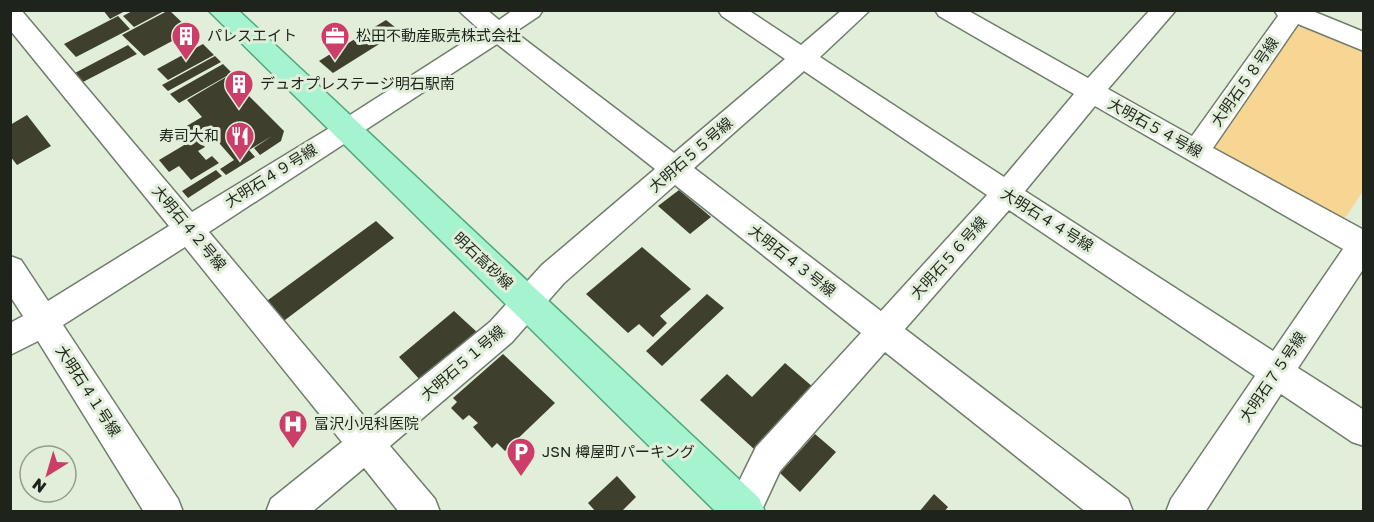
<svg xmlns="http://www.w3.org/2000/svg" width="1374" height="522" font-family="'Golos Text','Noto Sans JP',sans-serif">
  <rect width="100%" height="100%" fill="#e1efda"/>
  <!-- green -->
  <path fill="#f7d592" d="M1298,26L1363,50V191L1346,217H1333L1216,151L1214,144Z"/>
  <!-- building -->
  <path fill="#3e3f2c" d="M103,10H127L110,19Z
    M134,10H166L134,27L123,16Z
    M169,10L191,31L144,56L122,35Z
    M118,16L130,29L76,57L64,44Z
    M386,20L400,31L333,73L319,61Z
    M203,44L214,55L168,80L157,69Z
    M128,45L137,54L81,83L73,74Z
    M215,56L221,62L168,91L162,85Z
    M223,64L232,73L179,103L170,94Z
    M233,73L248,89L244,91L284,131L281,141L260,155L254,148L272,136L249,150L255,157L226,175L220,169L234,160L205,127L193,134L185,127L202,117L187,100Z
    M27,115L51,146L17,165L10,156V125Z
    M196,138L205,147L198,151L206,160L212,156L219,163L191,180L179,166L169,172L159,160Z
    M216,170L222,176L188,198L182,191Z
    M679,190L711,217L690,234L658,206Z
    M376,221L394,238L281,323L264,303Z
    M642,247L691,289L660,316L667,323L653,337L639,324L628,333L586,294Z
    M707,294L724,308L662,366L646,351Z
    M454,311L478,333L421,381L399,357Z
    M503,354L555,403L505,451L497,443L492,448L473,427L478,423L469,415L463,420L451,408L457,402L453,398Z
    M785,363L813,387L754,449L700,400L727,374L752,397Z
    M815,434L836,452L800,492L780,473Z
    M617,476L636,497L621,512H596L588,503Z
    M934,494L948,507L944,512H919Z"/>
  <g fill="none" stroke-linecap="round" stroke-linejoin="round">
    <!-- minor casing -->
    <g stroke="#717d6b" stroke-width="3">
      <path id="minor" d="M10,10H21L192,212L336,124L481,31L458,10H487L499,20L513,10H543L539,16L515,32L674,153L785,59L722,16L718,10H748L801,45L842,10H870L820,57L1004,177L1074,94L939,16L935,10H967L1088,78L1150,10H1176L1108,89L1192,136L1278,16L1274,10H1310L1364,32V51L1298,24L1213,148L1364,230V268L1298,368L1364,410V446L1352,442L1281,394L1205,512H1166L1171,499L1255,376L1009,210L905,329L1128,499L1133,512H1086L885,352L780,471L761,512H724L756,447L861,333L675,185L564,283L512,342L390,446L435,499L440,512H399L364,468L312,512H266L271,499L342,442L185,247L63,325L178,499L183,512H144L38,341L10,355V323L23,316L10,296V256L21,260L48,301L169,226L10,30ZM497,44L655,169L542,265L490,322L368,421L209,232ZM804,71L987,195L881,311L694,168ZM1095,106L1343,249L1273,351L1025,191Z"/>
    </g>
    <!-- major casing -->
    <g stroke="#50a57c" stroke-width="3">
      <path id="major" d="M208,10H238L759,498L765,512H716Z"/>
    </g>
    <!-- minor -->
    <use href="#minor" fill="#fff" fill-rule="evenodd"/>
    <!-- major -->
    <use href="#major" fill="#a6f3d0" fill-rule="evenodd"/>
  </g>
  <!-- icons -->
  <defs>
    <g id="building-pin" transform="scale(1.5)"><path d="M0 17L-7.5 6A9.5 9.5 0 1 1 7.5 6Z" fill="#cc3e67" stroke="#e1efda"/><path d="M-4-6H4V6H1V3H-1V6H-4ZM-2.5-4.3h1.7v1.8h-1.7ZM.8-4.3h1.7v1.8H.8ZM-2.5-1h1.7V.8h-1.7ZM.8-1h1.7V.8H.8Z" fill="#fff"/></g>
    <g id="office-pin" transform="scale(1.5)"><path d="M0 17L-7.5 6A9.5 9.5 0 1 1 7.5 6Z" fill="#cc3e67" stroke="#e1efda"/><path d="M-6-3h4V-5.5h4V-3h4V5H-6ZM-1-4.5V-3h2v-1.5ZM-6 0V1H6V0Z" fill="#fff"/></g>
    <g id="restaurant-pin" transform="scale(1.5)"><path d="M0 17L-7.5 6A9.5 9.5 0 1 1 7.5 6Z" fill="#cc3e67" stroke="#e1efda"/><path d="M-5-6h1v4h1v-4h1v4h1v-4h1v5L-1.5 .5V6h-2V.5L-5-1ZM5-6V6H3V1.5H1.5Q1.5-4 5-6Z" fill="#fff"/></g>
    <g id="hospital-pin" transform="scale(1.5)"><path d="M0 17L-7.5 6A9.5 9.5 0 1 1 7.5 6Z" fill="#cc3e67" stroke="#e1efda"/><path d="M-5-5h3v3.5h4V-5h3V5h-3V1.5h-4V5h-3Z" fill="#fff"/></g>
    <g id="parking-pin" transform="scale(1.5)"><path d="M0 17L-7.5 6A9.5 9.5 0 1 1 7.5 6Z" fill="#cc3e67" stroke="#e1efda"/><path d="M-3.5-5.5H1a3.5 3.5 0 0 1 0 7H-1V5.5H-3.5ZM-1-3.4V-.6H.8a1.4 1.4 0 0 0 0-2.8Z" fill="#fff"/></g>
  </defs>
  <g fill-rule="evenodd">
    <use href="#building-pin" x="186" y="36"/>
    <use href="#office-pin" x="335" y="36"/>
    <use href="#building-pin" x="239" y="84"/>
    <use href="#restaurant-pin" x="240" y="136"/>
    <use href="#hospital-pin" x="293" y="424"/>
    <use href="#parking-pin" x="521" y="452"/>
  </g>
  <g text-anchor="middle" stroke-width="6" stroke-linejoin="round" paint-order="stroke">
    <!-- poi labels -->
    <g font-size="15" fill="#1e231c" stroke="#e1efda" text-anchor="start">
      <text x="207" y="41">パレスエイト</text>
      <text x="356" y="41">松田不動産販売株式会社</text>
      <text x="260" y="89">デュオプレステージ明石駅南</text>
      <text x="219" y="141" text-anchor="end">寿司大和</text>
      <text x="314" y="429">冨沢小児科医院</text>
      <text x="542" y="457">JSN 樽屋町パーキング</text>
    </g>
    <!-- street labels -->
    <g font-size="15" fill="#1e231c" stroke="#e1efda">
      <text transform="translate(1245 82) rotate(-55)" y="5">大明石５８号線</text>
      <text transform="translate(1155 128) rotate(29)" y="5">大明石５４号線</text>
      <text transform="translate(691 155) rotate(-41)" y="5">大明石５５号線</text>
      <text transform="translate(271 176) rotate(-32)" y="5">大明石４９号線</text>
      <text transform="translate(1047 220) rotate(32)" y="5">大明石４４号線</text>
      <text transform="translate(189 228) rotate(50)" y="5">大明石４２号線</text>
      <text transform="translate(949 258) rotate(-48)" y="5">大明石５６号線</text>
      <text transform="translate(483 261) rotate(43)" y="5">明石高砂線</text>
      <text transform="translate(792 261) rotate(38)" y="5">大明石４３号線</text>
      <text transform="translate(463 363) rotate(-41)" y="5">大明石５１号線</text>
      <text transform="translate(1273 377) rotate(-56)" y="5">大明石７５号線</text>
      <text transform="translate(88 391) rotate(57)" y="5">大明石４１号線</text>
    </g>
  </g>
  <!-- border -->
  <rect width="1374" height="522" fill="none" stroke="#1e231c" stroke-width="24"/>
  <!-- north arrow -->
  <g transform="translate(48 474) rotate(217)"><circle r="28" fill="#e1efda" stroke="#939d8e" stroke-width="1.5"/>
  <path d="M0-4.5L10 22L0 15L-10 22Z" fill="#cc3e67"/>
  <text y="-9" font-size="16" font-weight="bold" text-anchor="middle" fill="#1e231c">N</text>
  </g>
</svg>
